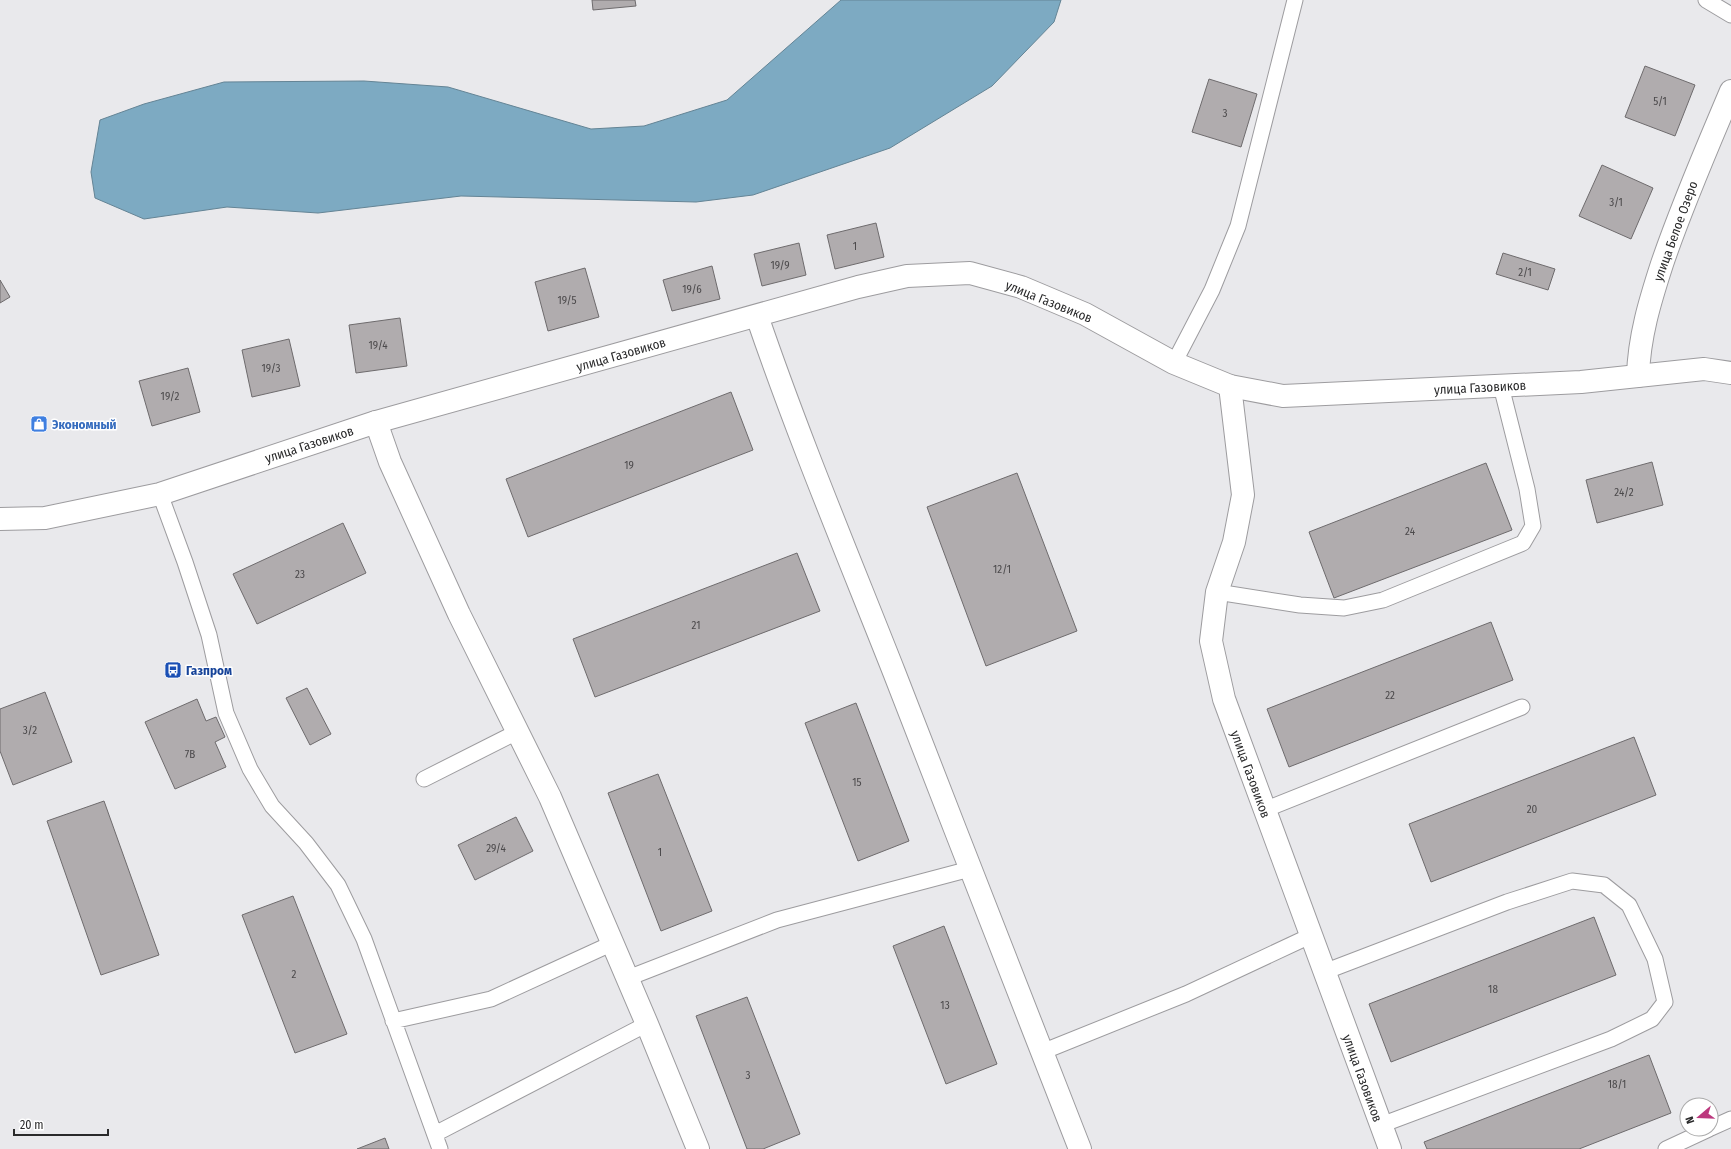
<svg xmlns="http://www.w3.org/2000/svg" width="1731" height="1149" font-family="'Fira Sans Condensed',sans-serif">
  <rect width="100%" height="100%" fill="#e9e9ec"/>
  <!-- water -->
  <path fill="#7daac2" stroke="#648495" d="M841,0H1061L1054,22L992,86L890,148L753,195L696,202L461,196L318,213L227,207L144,219L95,198L91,172L100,120L144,104L224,82L364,81L448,87L591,129L644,126L727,100Z"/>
  <!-- building -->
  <path fill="#b0acae" stroke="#6e6b6d" d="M592,0H635L636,6L593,10Z
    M1645,66L1695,85L1675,136L1625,117Z
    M1209,79L1257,94L1241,147L1192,132Z
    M1602,165L1653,188L1631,239L1579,216Z
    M876,223L884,257L835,269L827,235Z
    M799,243L806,275L762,286L754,254Z
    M1503,253L1555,269L1548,290L1496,274Z
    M712,266L720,299L672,311L663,280Z
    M585,268L599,317L548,331L535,282Z
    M0,280L10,297L0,303Z
    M400,318L407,366L356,373L349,325Z
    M289,339L300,386L252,397L242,350Z
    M188,368L200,412L152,426L139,381Z
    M731,392L753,450L528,537L506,479Z
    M1652,462L1663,505L1597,523L1586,480Z
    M1486,463L1512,530L1334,598L1309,532Z
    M1017,473L1077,631L986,666L927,507Z
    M343,523L366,573L257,624L233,574Z
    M797,553L820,611L595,697L573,639Z
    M1491,622L1513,680L1289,767L1267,709Z
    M307,688L331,734L310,745L286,698Z
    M45,692L72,762L13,785L0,751V709Z
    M197,699L206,721L216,717L225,737L215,742L226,767L175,789L145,722Z
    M856,703L909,841L858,861L805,723Z
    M1634,737L1656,795L1431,882L1409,824Z
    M658,774L712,911L661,931L608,793Z
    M104,801L159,955L101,975L47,821Z
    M516,817L533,851L475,880L458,845Z
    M293,896L347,1034L295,1053L242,915Z
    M1594,917L1616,975L1391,1062L1369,1004Z
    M944,926L997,1064L946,1084L893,946Z
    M747,997L800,1134L763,1149H747L696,1016Z
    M1649,1055L1671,1113L1579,1149H1427L1424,1142Z
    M385,1138L389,1149H357Z"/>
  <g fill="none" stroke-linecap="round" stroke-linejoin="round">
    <!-- lane casing -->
    <g stroke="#9d9c9f" stroke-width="17">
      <path id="lane" d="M1706,0L1731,15
        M1174,363L1212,290L1238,226L1295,0
        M160,494L185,562L209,635L226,713L250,769L272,806L306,843L338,885L364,939L440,1149
        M1217,592L1300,605L1344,608L1383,600L1523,543L1533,526L1527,489L1501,386
        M424,779L517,732
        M1264,810L1522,707
        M1324,972L1507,902L1572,881L1604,885L1629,905L1655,959L1665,1002L1652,1019L1611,1039L1381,1125
        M628,978L777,920L970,869
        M393,1021L491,999L613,943
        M1042,1052L1186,994L1310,936
        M1711,1128L1731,1119
        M435,1134L647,1024
        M1666,1149L1709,1129"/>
    </g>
    <!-- street casing -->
    <g stroke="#9d9c9f" stroke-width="24">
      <path id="street" d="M757,316C798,436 847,553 894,672C956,831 1017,990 1080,1149
        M1638,376C1639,337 1650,301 1662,264C1682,205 1707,148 1731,91
        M1230,386L1243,495L1234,542L1217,592L1211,641L1224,699L1390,1149
        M376,422L390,462L459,614L550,797L647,1024L698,1149"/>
    </g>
    <!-- secondary casing -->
    <g stroke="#9d9c9f" stroke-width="24">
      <path id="secondary" d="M0,519L45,518L160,494L376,422L858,287L907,276L970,273L1021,287L1085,314L1174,363L1230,386L1283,396L1581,382L1704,369L1731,373"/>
    </g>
    <!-- lane -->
    <use href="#lane" stroke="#fff" stroke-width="15"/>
    <!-- street -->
    <use href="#street" stroke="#fff" stroke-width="22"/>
    <!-- secondary -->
    <use href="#secondary" stroke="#fff" stroke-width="22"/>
  </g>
  <!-- icons -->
  <defs>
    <g id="shop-square" transform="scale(0.9)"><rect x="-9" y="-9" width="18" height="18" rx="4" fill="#3f7fe0" stroke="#fff"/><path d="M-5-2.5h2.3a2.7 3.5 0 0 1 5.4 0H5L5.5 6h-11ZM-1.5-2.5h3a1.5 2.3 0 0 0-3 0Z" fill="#fff"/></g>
    <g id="bus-square" transform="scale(0.9)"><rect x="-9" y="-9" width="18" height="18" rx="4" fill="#1a4fb4" stroke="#fff"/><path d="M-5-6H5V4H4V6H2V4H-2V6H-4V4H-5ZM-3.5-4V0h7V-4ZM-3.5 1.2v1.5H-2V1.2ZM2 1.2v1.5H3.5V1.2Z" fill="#fff"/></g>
  </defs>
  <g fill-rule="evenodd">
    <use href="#shop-square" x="39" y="424"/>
    <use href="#bus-square" x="173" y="670"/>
  </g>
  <g text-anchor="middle" stroke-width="3" stroke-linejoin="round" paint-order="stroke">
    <!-- number labels -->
    <g font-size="11" fill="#4c4a4c">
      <text x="1660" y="105">5/1</text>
      <text x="1225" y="117">3</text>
      <text x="1616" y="206">3/1</text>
      <text x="855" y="250">1</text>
      <text x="780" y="269">19/9</text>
      <text x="1525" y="276">2/1</text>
      <text x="692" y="293">19/6</text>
      <text x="567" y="304">19/5</text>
      <text x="378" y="349">19/4</text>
      <text x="271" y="372">19/3</text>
      <text x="170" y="400">19/2</text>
      <text x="629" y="469">19</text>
      <text x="1624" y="496">24/2</text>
      <text x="1410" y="535">24</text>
      <text x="1002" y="573">12/1</text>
      <text x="300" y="578">23</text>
      <text x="696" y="629">21</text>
      <text x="1390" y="699">22</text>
      <text x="30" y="734">3/2</text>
      <text x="190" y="758">7В</text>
      <text x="857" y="786">15</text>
      <text x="1532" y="813">20</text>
      <text x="496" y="852">29/4</text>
      <text x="660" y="856">1</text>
      <text x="294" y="978">2</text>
      <text x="1493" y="993">18</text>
      <text x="945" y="1009">13</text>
      <text x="748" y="1079">3</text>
      <text x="1617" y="1088">18/1</text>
    </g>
    <!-- street labels -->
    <g font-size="13" fill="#2a2a2b" stroke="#fff">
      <text transform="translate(1675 231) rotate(-70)" y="5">улица Белое Озеро</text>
      <text transform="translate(1049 301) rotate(22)" y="5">улица Газовиков</text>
      <text transform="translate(621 354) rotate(-16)" y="5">улица Газовиков</text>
      <text transform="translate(1480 387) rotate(-3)" y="5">улица Газовиков</text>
      <text transform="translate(309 444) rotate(-18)" y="5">улица Газовиков</text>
      <text transform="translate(1251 774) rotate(70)" y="5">улица Газовиков</text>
      <text transform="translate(1363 1078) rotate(70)" y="5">улица Газовиков</text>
    </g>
    <!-- shop labels -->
    <g font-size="13" font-weight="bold" fill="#366cbe" stroke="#fff" text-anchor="start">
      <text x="52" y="429">Экономный</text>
    </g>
    <!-- transit labels -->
    <g font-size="13" font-weight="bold" fill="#164399" stroke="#fff" text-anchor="start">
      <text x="186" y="675">Газпром</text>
    </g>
  </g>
  <!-- north arrow -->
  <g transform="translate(1699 1117) rotate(251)"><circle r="19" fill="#ffffff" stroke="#aaaaaa"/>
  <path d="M0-3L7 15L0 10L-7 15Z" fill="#bc387e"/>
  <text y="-6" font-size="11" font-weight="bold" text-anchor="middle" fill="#2a2a2b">N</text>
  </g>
  <!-- scale -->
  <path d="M14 1129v6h94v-6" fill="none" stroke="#2a2a2b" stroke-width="2"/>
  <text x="20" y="1129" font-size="12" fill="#2a2a2b" stroke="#ffffff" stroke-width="3" paint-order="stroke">20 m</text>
</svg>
